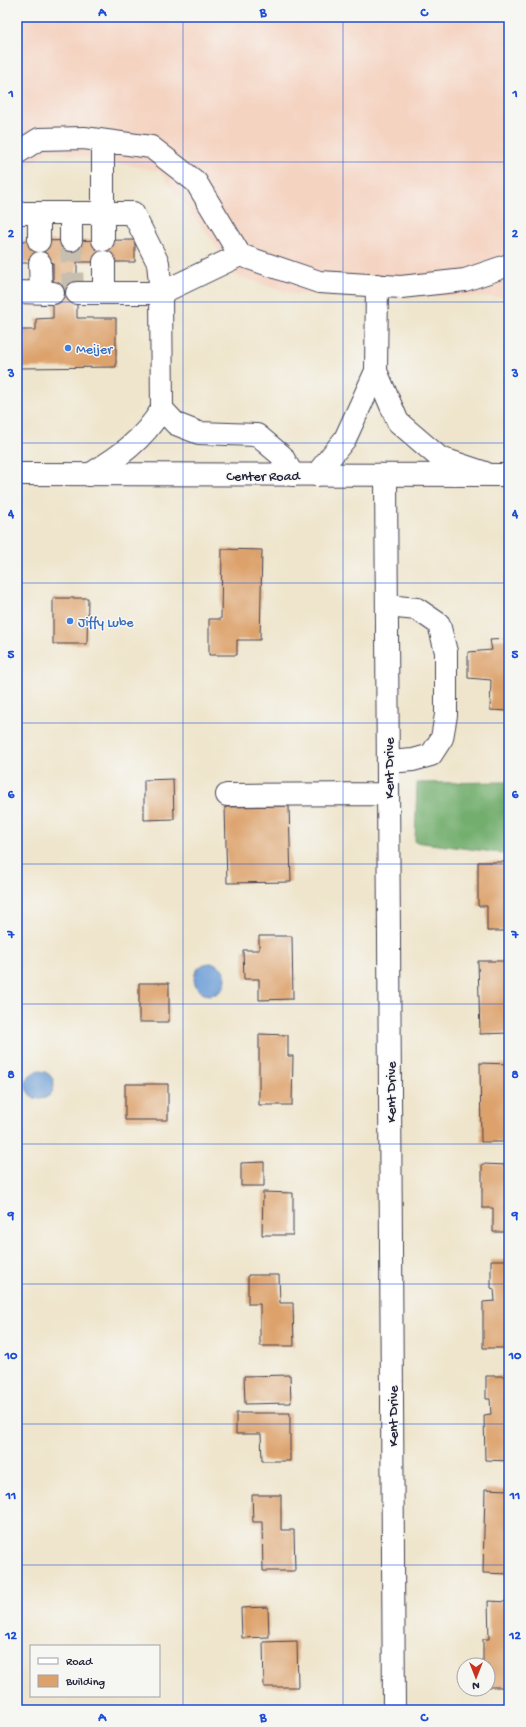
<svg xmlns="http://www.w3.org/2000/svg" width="526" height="1727" font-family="'Gochi Hand',sans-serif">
  <rect width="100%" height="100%" fill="#f6f6f2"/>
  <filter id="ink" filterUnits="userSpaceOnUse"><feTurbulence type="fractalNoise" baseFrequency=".025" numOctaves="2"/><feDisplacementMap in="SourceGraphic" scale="8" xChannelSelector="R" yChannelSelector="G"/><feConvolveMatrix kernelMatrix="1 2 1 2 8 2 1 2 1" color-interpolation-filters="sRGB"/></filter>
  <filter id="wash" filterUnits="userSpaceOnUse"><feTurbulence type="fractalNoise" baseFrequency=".012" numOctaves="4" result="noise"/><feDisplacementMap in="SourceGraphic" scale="16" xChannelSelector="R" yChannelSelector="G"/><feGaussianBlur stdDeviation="0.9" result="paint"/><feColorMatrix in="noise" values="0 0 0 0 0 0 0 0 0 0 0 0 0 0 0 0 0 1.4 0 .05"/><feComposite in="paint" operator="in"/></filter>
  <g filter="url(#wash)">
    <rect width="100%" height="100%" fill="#efe5cc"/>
    <!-- built -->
    <path fill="#f5d3c1" d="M17,17H509V297L292,294L234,275L212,240L159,171L49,150L17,173Z"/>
    <!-- forest -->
    <path fill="#73ae6e" stroke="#4a6854" d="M509,782V854L415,842L417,783Z"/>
    <!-- water -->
    <path fill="#6c9dd6" stroke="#476088" d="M194 979a16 16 0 1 1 32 0a16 16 0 1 1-32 0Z
      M26 1085a14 14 0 1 1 28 0a14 14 0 1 1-28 0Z"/>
    <g id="blocks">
      <!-- building -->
      <path fill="#dda26c" d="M135,240V262H77V318H116V367L19,368V330H36V319L53,318V263H17V241Z
        M222,549L262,550L260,640H237V655H209V619H221Z
        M53,598H88L87,644H53Z
        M509,639V711L490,710L491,680L468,678V652L492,650L490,640Z
        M173,779L174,819L144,820V780Z
        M289,806L291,882L227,883L225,807Z
        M478,862H509V931H487V906H478Z
        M259,936H292L293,999L259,1000V979H244L243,950H259Z
        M478,961H509V1033L480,1034Z
        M139,983H169V1022H139Z
        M259,1034L288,1035V1056H293L292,1105H259Z
        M480,1063L509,1064V1142H481Z
        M125,1084H168V1120H125Z
        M264,1162V1186H241V1163Z
        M482,1164L509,1165V1232H493V1208H482Z
        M263,1192L293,1193V1235H262Z
        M491,1260H509V1348H483V1302L495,1301L494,1289L491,1288Z
        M248,1275H279L280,1303H293L294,1346H260V1304H248Z
        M290,1375L291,1403L245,1404L244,1376Z
        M486,1376H509V1461L485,1460L484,1415L491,1414L490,1399H486Z
        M236,1413H290V1461H262L261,1434H236Z
        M485,1489L509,1490V1574L483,1573Z
        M252,1495H281V1530H294L295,1571H263L262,1522H253Z
        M488,1601L509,1602V1687H488V1665H483V1639H489Z
        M268,1607L269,1637L242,1638L241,1608Z
        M297,1641L298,1687H264L263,1642Z"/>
    </g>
  </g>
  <g filter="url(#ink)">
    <use href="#blocks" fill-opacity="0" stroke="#413f51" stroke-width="1"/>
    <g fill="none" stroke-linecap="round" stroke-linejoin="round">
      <!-- minor-tunnel -->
      <path stroke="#c6beaf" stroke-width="22" stroke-dasharray="22 11" stroke-linecap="butt" d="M71,240L73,293"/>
      <!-- minor casing -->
      <g stroke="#413f51" stroke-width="24">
        <path id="minor" d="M103,141V240
          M17,153L39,139L84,138L151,147L196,182L240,255L319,282L401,287L465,280L509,265
          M17,213H133L158,263L161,293L162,409C142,441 120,456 89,475
          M39,213V241
          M71,213V240
          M104,262V293
          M40,263L41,293
          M17,292L53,293
          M77,293H161L240,255
          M376,371L398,422L440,458L485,473
          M162,409L176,424L199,433L257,435L282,456L293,475
          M316,475L345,439L376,371L377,285
          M386,475L394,1710
          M387,606L417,609L439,624L446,652V715L442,738L431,755L413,760L388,762
          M227,795L388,794"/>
      </g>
      <!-- major casing -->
      <g stroke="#413f51" stroke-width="24">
        <path id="major" d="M17,474L509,475"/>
      </g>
      <!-- minor -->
      <use href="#minor" stroke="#fff" stroke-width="22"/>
      <!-- major -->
      <use href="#major" stroke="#fff" stroke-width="22"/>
    </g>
  </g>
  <!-- grid -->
  <path fill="none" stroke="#1d4ed8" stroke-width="1" stroke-opacity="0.55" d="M183,17V1710M343,17V1710M17,162H509M17,302H509M17,443H509M17,583H509M17,723H509M17,864H509M17,1004H509M17,1144H509M17,1284H509M17,1424H509M17,1565H509"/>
  <!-- markers -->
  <g fill="#3f7fe0" stroke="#f6f6f2" stroke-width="1.5">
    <circle cx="68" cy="348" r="4"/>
    <circle cx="70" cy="621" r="4"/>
  </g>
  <g text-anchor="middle" stroke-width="3" stroke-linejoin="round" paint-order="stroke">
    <!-- shop labels -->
    <g font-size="14" fill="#366cbe" stroke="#f6f6f2" text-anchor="start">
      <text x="76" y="353">Meijer</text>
      <text x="78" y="626">Jiffy Lube</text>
    </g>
    <!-- street labels -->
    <g font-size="14" fill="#22223b" stroke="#f6f6f2">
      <text x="263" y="480">Center Road</text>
      <text transform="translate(388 768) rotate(-90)" y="5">Kent Drive</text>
      <text transform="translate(390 1092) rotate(-90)" y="5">Kent Drive</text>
      <text transform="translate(392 1416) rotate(-90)" y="5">Kent Drive</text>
    </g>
  </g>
  <!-- margin -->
  <rect width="526" height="1727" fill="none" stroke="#f6f6f2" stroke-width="44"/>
  <!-- legend -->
  <rect x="30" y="1645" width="130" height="52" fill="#f6f6f2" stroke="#a1a1a9"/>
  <rect x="38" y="1658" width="20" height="6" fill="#ffffff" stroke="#a1a1a9"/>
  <text x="66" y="1665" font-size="12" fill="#22223b">Road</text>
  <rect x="38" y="1675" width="20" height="12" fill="#dda26c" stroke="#a1a1a9"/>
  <text x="66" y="1685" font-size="12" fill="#22223b">Building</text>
  <!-- north arrow -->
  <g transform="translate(476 1677) rotate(180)"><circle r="19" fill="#f6f6f2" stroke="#a1a1a9"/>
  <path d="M0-3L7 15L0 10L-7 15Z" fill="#c8321e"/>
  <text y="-6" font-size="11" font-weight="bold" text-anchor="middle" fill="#22223b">N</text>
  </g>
  <rect x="22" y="22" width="482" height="1683" fill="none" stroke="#1d4ed8" stroke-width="1.5"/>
  <g font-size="13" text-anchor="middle" font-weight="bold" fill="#1d4ed8">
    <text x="102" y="16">A</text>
    <text x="263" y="16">B</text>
    <text x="424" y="16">C</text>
    <text x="11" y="97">1</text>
    <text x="515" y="97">1</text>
    <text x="11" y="237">2</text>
    <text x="515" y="237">2</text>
    <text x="11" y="377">3</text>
    <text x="515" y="377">3</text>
    <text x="11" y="517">4</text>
    <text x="515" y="517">4</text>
    <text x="11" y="658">5</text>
    <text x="515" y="658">5</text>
    <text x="11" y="798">6</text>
    <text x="515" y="798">6</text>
    <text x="11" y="938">7</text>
    <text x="515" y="938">7</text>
    <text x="11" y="1078">8</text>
    <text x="515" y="1078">8</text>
    <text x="11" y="1219">9</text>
    <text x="515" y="1219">9</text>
    <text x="11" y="1359">10</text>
    <text x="515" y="1359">10</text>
    <text x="11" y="1499">11</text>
    <text x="515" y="1499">11</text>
    <text x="11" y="1639">12</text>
    <text x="515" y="1639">12</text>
    <text x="102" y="1721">A</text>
    <text x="263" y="1721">B</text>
    <text x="424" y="1721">C</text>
  </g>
</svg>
